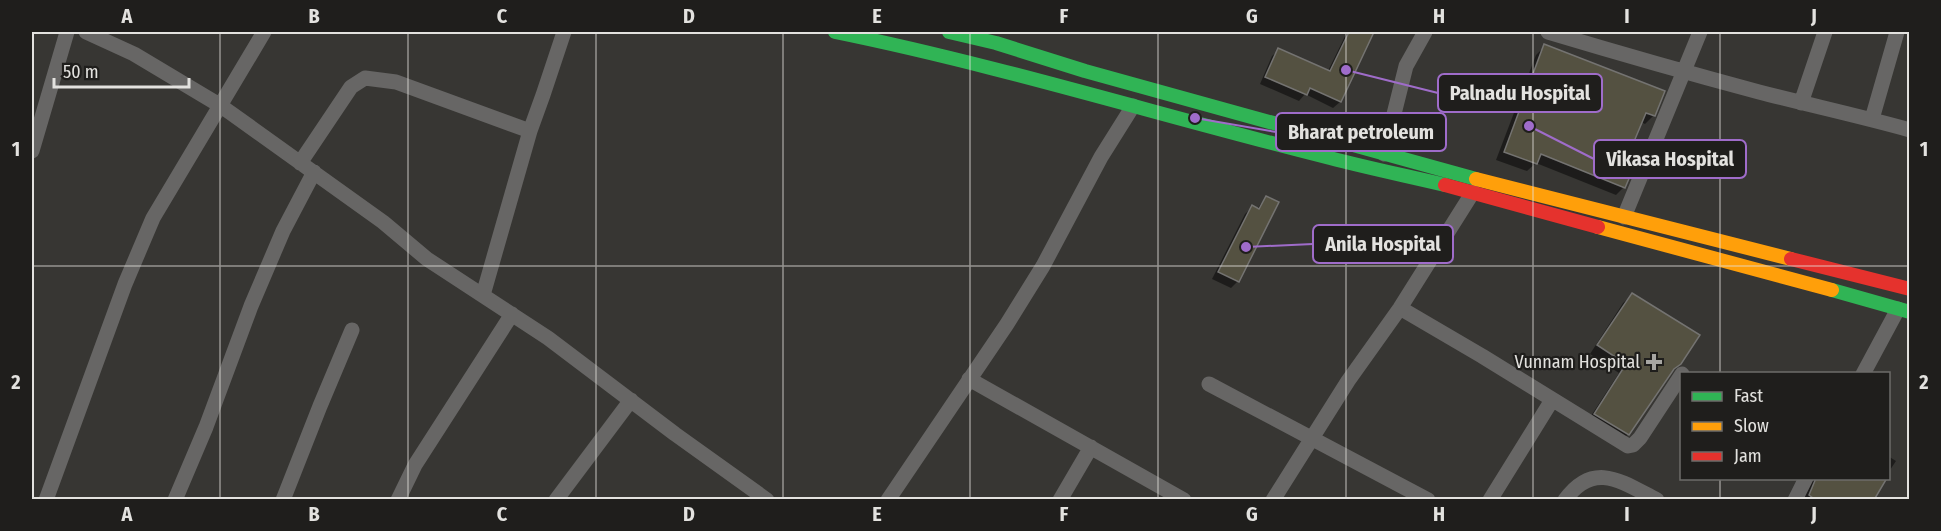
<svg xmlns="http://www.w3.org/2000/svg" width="1941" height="531" font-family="'Fira Sans Condensed',sans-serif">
  <rect width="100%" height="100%" fill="#373633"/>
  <!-- shadow -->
  <path fill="#0007" d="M1347,32H1372L1340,102L1333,108L1305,94L1299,101L1260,84L1272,56L1279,50L1328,71Z
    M1545,46L1654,115L1645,124L1641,122L1628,152L1624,187L1616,195L1536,163L1527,171L1496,160L1536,55Z
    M1266,197L1238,281L1231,288L1212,279L1245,214L1252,207L1257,209Z
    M1632,295L1680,364L1671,373L1628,434L1620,443L1587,422L1619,373L1590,354L1623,303Z
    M1888,456L1896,461L1888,473Z
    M1807,478H1885L1873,500H1802Z"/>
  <!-- building -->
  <path fill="#545141" stroke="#747371" stroke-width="1.5" d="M1349,32H1374L1341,102L1310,88L1307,95L1265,77L1278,48L1330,71Z
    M1544,44L1665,91L1655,116L1646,113L1630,151L1639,155L1625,188L1541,154L1537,164L1504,152Z
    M1266,196L1279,202L1239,282L1218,272L1252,205L1259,209Z
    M1632,293L1700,335L1681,364L1674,369L1629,435L1594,414L1626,364L1597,345Z
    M1816,478H1887L1874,500H1816L1809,495Z"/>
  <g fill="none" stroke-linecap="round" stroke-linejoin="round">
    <!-- street -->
    <path stroke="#676665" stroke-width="15" d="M86,32L134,54L221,106L383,222L427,259L548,338L675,434L767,500
      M1548,32C1618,53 1688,73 1759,92C1809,105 1860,116 1910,130
      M1801,103L1825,32
      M1872,119L1897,32
      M32,151L67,32
      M1384,154L1406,66L1425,32
      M300,163L351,87L365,78L396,82L530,131
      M1624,217L1700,32
      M483,295L530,131L543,95L564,32
      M1400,308L1482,356L1628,446L1633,445L1640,438L1682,374
      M1863,374L1898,309
      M969,379L1184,500
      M1209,384L1428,500
      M46,500L125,284L153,218L264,32
      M175,500L206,427L251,306L283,231L314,172
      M283,500L320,406L352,330
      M398,500L415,465L512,314
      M556,500L631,400
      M888,500L1007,324L1043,266L1101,157L1133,106
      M1060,500L1091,447
      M1273,500L1348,381L1400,308L1473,192
      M1490,500L1552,400
      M1565,500C1594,460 1622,482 1657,500
      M1795,500L1806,478"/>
    <!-- fast -->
    <path stroke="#30b455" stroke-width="14" d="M835,32C1002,66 1165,117 1330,158C1368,168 1407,176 1445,185
      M949,32L996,43L1085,71L1476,179
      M1832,290L1910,312"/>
    <!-- slow -->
    <path stroke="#ff9f0a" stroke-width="14" d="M1476,179L1791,259
      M1598,227L1832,290"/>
    <!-- jam -->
    <path stroke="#e5322d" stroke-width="14" d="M1445,185L1598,227
      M1791,259L1910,289"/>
  </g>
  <!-- grid -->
  <path fill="none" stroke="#e3e2df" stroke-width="1.5" stroke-opacity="0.55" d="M220,32V500M408,32V500M596,32V500M783,32V500M970,32V500M1158,32V500M1346,32V500M1533,32V500M1720,32V374M32,266H1910M1720,478V500"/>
  <!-- markers -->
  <path fill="#a7a6a3" stroke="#1f1e1c" stroke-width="2" d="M1651 353h6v6h6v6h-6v6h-6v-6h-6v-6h6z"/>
  <g text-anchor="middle" stroke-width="4.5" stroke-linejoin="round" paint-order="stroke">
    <!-- poi labels -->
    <g font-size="18" fill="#e3e2df" stroke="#1f1e1c" text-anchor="end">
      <text x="1640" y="368">Vunnam Hospital</text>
    </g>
  </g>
  <!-- callouts -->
  <path fill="none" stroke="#9f6cca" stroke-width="2" d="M1346 70L1438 93M1195 118L1276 132M1529 126L1594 159M1246 247L1313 244"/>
  <g fill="#9f6cca" stroke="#1f1e1c" stroke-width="2">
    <circle cx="1346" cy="70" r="6"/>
    <circle cx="1195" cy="118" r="6"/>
    <circle cx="1529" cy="126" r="6"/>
    <circle cx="1246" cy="247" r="6"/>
  </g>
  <g fill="#1f1e1c" stroke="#9f6cca" stroke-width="2">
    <rect x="1438" y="74" width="164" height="38" rx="6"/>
    <rect x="1276" y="113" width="170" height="38" rx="6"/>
    <rect x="1594" y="140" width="152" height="38" rx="6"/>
    <rect x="1313" y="225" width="140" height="38" rx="6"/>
  </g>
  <g font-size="20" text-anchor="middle" font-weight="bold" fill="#e3e2df">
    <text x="1520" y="100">Palnadu Hospital</text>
    <text x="1361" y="139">Bharat petroleum</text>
    <text x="1670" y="166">Vikasa Hospital</text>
    <text x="1383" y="251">Anila Hospital</text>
  </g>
  <!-- border -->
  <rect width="1941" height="531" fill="none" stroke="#1f1e1c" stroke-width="66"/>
  <!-- legend -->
  <rect x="1680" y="372" width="210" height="108" fill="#1f1e1c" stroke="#6d6c6a" stroke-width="1.5"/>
  <rect x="1692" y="392" width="30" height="9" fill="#30b455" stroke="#6d6c6a" stroke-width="1.5"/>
  <text x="1734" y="402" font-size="18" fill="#e3e2df">Fast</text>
  <rect x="1692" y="422" width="30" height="9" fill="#ff9f0a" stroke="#6d6c6a" stroke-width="1.5"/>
  <text x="1734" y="432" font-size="18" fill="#e3e2df">Slow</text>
  <rect x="1692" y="452" width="30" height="9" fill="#e5322d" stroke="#6d6c6a" stroke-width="1.5"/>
  <text x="1734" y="462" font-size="18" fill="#e3e2df">Jam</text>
  <!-- scale -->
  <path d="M54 78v9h135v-9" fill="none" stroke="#e3e2df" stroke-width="3"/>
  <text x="63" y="78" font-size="18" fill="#e3e2df" stroke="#1f1e1c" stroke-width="4.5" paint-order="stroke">50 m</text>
  <rect x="33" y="33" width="1875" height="465" fill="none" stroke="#e3e2df" stroke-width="2"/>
  <g font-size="20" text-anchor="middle" font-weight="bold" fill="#e3e2df">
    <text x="127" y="23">A</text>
    <text x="314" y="23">B</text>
    <text x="502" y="23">C</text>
    <text x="689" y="23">D</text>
    <text x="877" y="23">E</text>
    <text x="1064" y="23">F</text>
    <text x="1252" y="23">G</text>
    <text x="1439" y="23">H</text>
    <text x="1627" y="23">I</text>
    <text x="1814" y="23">J</text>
    <text x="16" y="156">1</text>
    <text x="1924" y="156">1</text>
    <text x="16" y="389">2</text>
    <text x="1924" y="389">2</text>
    <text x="127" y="521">A</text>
    <text x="314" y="521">B</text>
    <text x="502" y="521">C</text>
    <text x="689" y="521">D</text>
    <text x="877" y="521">E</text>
    <text x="1064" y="521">F</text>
    <text x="1252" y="521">G</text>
    <text x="1439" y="521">H</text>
    <text x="1627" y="521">I</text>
    <text x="1814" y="521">J</text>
  </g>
</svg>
